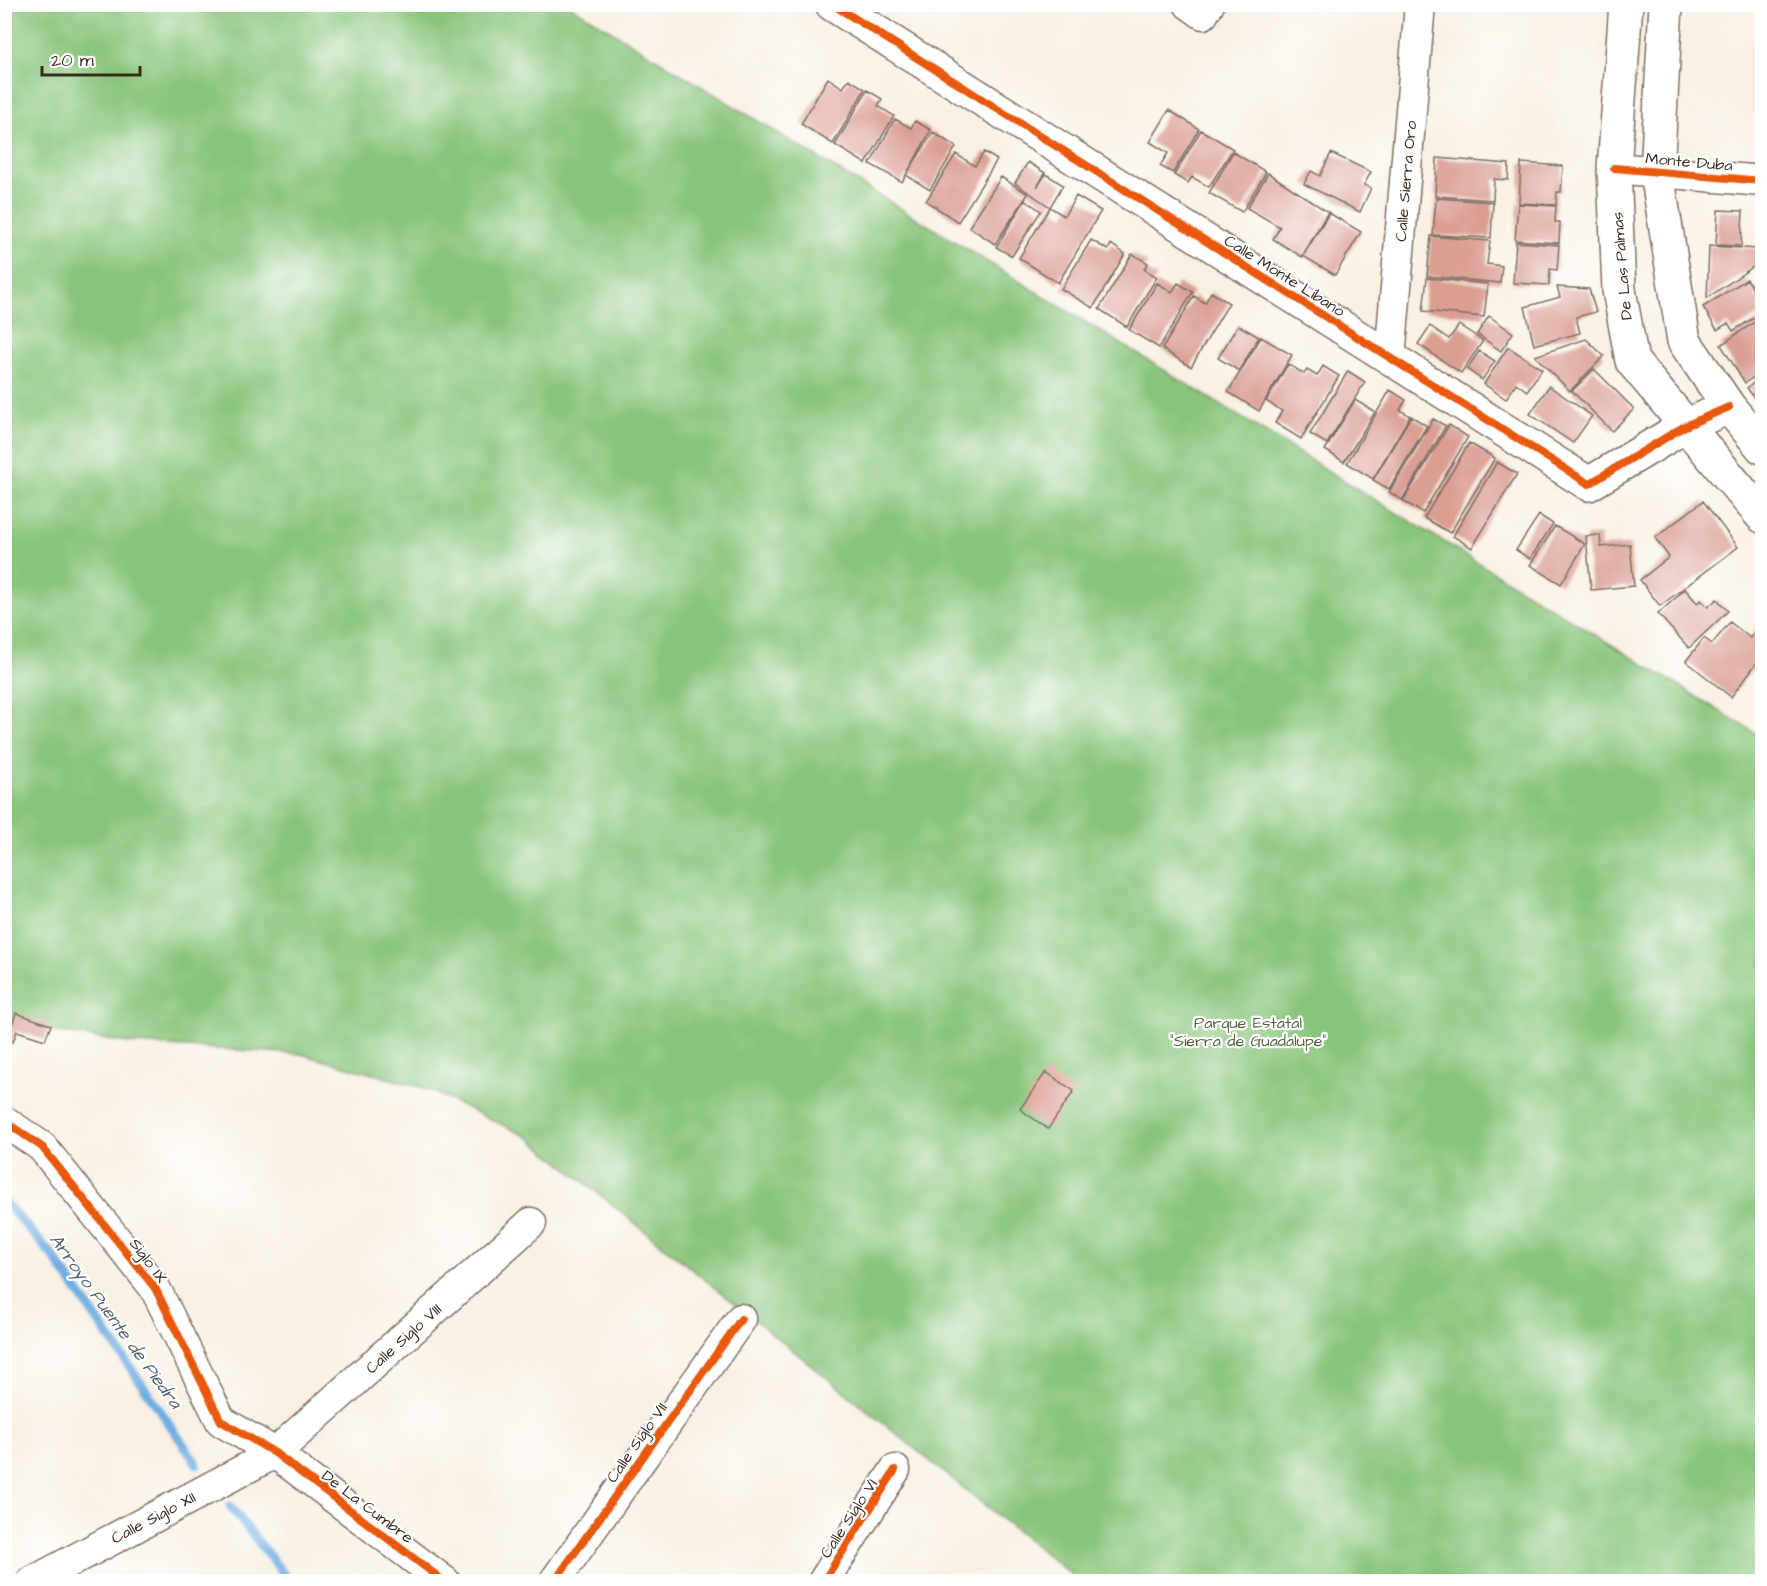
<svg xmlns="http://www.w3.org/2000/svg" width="1767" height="1586" font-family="'Architects Daughter',sans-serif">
  <rect width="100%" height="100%" fill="#fff"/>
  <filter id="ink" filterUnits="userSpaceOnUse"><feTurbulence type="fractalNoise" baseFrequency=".0167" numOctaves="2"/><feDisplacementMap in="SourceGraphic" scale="12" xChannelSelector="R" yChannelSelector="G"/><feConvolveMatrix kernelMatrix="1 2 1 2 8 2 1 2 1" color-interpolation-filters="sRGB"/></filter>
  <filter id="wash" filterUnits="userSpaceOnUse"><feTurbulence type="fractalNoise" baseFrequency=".008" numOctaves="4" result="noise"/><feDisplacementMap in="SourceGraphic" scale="24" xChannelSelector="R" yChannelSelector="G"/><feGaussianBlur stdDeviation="1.35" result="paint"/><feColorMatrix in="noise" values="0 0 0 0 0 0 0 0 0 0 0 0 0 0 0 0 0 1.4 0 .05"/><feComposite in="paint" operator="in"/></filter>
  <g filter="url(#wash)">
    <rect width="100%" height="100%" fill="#f8f0e2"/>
    <!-- green -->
    <path fill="#88c57a" stroke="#62784c" stroke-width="1.5" d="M5,5H569L1762,737V1581H1079L528,1137L427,1089L301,1054L135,1044L5,1024Z"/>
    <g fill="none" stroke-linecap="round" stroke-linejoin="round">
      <!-- stream -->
      <path stroke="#6eaee1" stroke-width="9" d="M4,1201L53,1256L197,1464
        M230,1506L290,1582"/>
    </g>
    <g id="blocks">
      <!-- building -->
      <path fill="#da9e93" d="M828,78L843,88L849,79L865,89L833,144L801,124Z
        M867,90L882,99L878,106L894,116L866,164L835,145Z
        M1169,110L1199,129L1173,173L1160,166L1168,153L1150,142Z
        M895,119L911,128L915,121L931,130L902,182L870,164Z
        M1201,130L1233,149L1209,187L1192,177L1188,183L1174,175Z
        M933,132L956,147L930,190L906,175Z
        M984,152L997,160L958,222L926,201L956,154L975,166Z
        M1233,152L1266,172L1242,212L1209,193Z
        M1331,153L1371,172L1364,185L1371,188L1360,212L1304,184L1311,171L1320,176Z
        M1437,158L1509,164L1508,180L1494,179L1493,200L1435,196Z
        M1028,162L1045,173L1037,187L1046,174L1063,185L1050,207L1015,183Z
        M1521,163L1563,166L1561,192H1557L1556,205L1519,203Z
        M1268,173L1328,212L1302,257L1273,239L1280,227L1247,208Z
        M1001,177L1028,194L995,244L969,227Z
        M1076,196L1101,211L1058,283L1019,258L1050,207L1064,216Z
        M1436,198L1493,202L1491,238L1433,235Z
        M1025,200L1041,211L1012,256L996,247Z
        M1518,204L1556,206L1555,222H1560L1559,243L1515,240Z
        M1718,210L1743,211L1741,246L1716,245Z
        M1329,213L1361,232L1335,275L1303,256Z
        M1431,236L1490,241L1487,264L1502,266L1500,283L1427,276Z
        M1091,240L1108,250L1111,244L1125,254L1093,308L1061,289Z
        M1516,242L1559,245L1557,270L1550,269L1549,285L1513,283Z
        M1709,246L1759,249L1757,264L1707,298Z
        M1132,254L1148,263L1144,269L1157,277L1127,327L1099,309Z
        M1427,278L1488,284L1484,317L1423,311Z
        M1747,279L1762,304V313L1733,331L1728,323L1717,330L1703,307Z
        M1157,283L1172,292L1178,283L1193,292L1159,348L1129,330Z
        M1557,287L1589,289L1596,312L1576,317L1580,333L1534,345L1525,307L1560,297Z
        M1211,292L1229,303L1191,367L1162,349L1194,296L1205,303Z
        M1489,316L1513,333L1501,351L1477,334Z
        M1762,317V371L1745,383L1721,345Z
        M1238,325L1259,337L1239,371L1218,358Z
        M1459,325L1483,341L1461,373L1418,344L1430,326L1449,339Z
        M1261,337L1292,355L1259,411L1228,392Z
        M1586,339L1604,356L1570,391L1535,356Z
        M1508,347L1542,369L1527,391L1516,383L1506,399L1484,384Z
        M1479,351L1495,361L1482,380L1467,369Z
        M1288,364L1304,374L1307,370L1317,376L1323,366L1339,376L1301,439L1275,423L1282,411L1266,401Z
        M1594,369L1634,409L1612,431L1572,391Z
        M1348,371L1365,382L1327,444L1310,434Z
        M1762,377V409L1747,388Z
        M1549,386L1592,416L1573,443L1530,414Z
        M1390,390L1406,400L1400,410L1410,416L1373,479L1347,463Z
        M1355,400L1375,412L1344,462L1325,450Z
        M1411,416L1427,426L1389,489L1373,480Z
        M1433,419L1446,426L1402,500L1389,492Z
        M1449,425L1468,437L1423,513L1403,501Z
        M1469,443L1495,458L1450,533L1424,518Z
        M1497,462L1517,474L1472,548L1453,536Z
        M1703,501L1738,547L1660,606L1640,580L1669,557L1655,538Z
        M1539,515L1553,524L1530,559L1516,550Z
        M1555,526L1585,544L1561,584L1530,565Z
        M1600,535L1601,547L1630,544L1634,586L1591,590L1586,536Z
        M1685,589L1697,603L1701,600L1708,607L1717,599L1728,611L1689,648L1658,614Z
        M1730,622L1750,638L1755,631L1762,637V656L1731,697L1686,661L1704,638L1712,644Z
        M16,1013L51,1025L45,1040L17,1031L13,1042L4,1039V1026L11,1028Z
        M1046,1072L1074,1091L1048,1129L1020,1109Z"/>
    </g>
  </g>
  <g filter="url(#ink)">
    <use href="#blocks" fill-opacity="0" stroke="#7d6f63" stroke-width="1.5"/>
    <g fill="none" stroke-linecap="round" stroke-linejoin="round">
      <!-- minor casing -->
      <g stroke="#7d6f63" stroke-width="33">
        <path id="minor" d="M1189,4L1203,14L1209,4
          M1614,168L1762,181
          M1390,358L1420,4
          M4,1121L42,1147L155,1288L221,1421L275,1453L445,1582
          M32,1582L275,1453L531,1223
          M554,1582L741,1319
          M823,1582L895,1470"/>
      </g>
      <!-- tertiary casing -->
      <g stroke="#7d6f63" stroke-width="36">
        <path id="tertiary" d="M832,4L1589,484L1685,426L1729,407
          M1626,4L1614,168L1619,290L1632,361L1762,516
          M1666,4L1657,173L1684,341L1729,407L1762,447"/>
      </g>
      <!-- minor -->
      <use href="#minor" stroke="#fff" stroke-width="30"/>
      <!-- tertiary -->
      <use href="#tertiary" stroke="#fff" stroke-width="33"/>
      <!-- cycleway casing -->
      <g stroke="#fff" stroke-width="11">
        <path id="cycleway" d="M832,4L1589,484L1685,426L1729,407
          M1614,168L1762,181
          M4,1121L42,1147L155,1288L221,1421L275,1453L445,1582
          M554,1582L741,1319
          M823,1582L895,1470"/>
      </g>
      <!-- cycleway -->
      <use href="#cycleway" stroke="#e8590c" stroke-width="8"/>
    </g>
  </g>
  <g text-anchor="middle" stroke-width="4.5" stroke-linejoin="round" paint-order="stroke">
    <!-- street labels -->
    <g font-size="16" fill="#3b2a1e" stroke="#fff">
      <text transform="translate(1689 161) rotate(5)" y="6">Monte Duba</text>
      <text transform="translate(1405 181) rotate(-85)" y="6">Calle Sierra Oro</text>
      <text transform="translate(1621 266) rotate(-95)" y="6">De Las Palmas</text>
      <text transform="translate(1285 275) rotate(32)" y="6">Calle Monte Líbano</text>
      <text transform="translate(149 1260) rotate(53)" y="6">Siglo IX</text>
      <text transform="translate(403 1338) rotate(-42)" y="6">Calle Siglo VIII</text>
      <text transform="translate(636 1442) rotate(-55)" y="6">Calle Siglo VII</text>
      <text transform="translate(368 1506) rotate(37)" y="6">De La Cumbre</text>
      <text transform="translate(153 1517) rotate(-28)" y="6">Calle Siglo XII</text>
      <text transform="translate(848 1518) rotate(-57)" y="6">Calle Siglo VI</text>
    </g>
    <!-- park labels -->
    <g font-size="16" fill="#56603e" stroke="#fff">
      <text x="1248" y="1028">Parque Estatal<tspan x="1248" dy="18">"Sierra de Guadalupe"</tspan></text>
    </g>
    <!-- water labels -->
    <g font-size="18" font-style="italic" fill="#4f5f6c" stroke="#fff">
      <text transform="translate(116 1321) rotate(54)" y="6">Arroyo Puente de Piedra</text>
    </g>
  </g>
  <!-- margin -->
  <rect width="1767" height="1586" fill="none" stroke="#fff" stroke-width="24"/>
  <!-- scale -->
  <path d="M42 66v9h98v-9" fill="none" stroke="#3b2a1e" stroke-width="3"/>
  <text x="51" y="66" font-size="18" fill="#3b2a1e" stroke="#ffffff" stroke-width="4.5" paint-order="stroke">20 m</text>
</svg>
